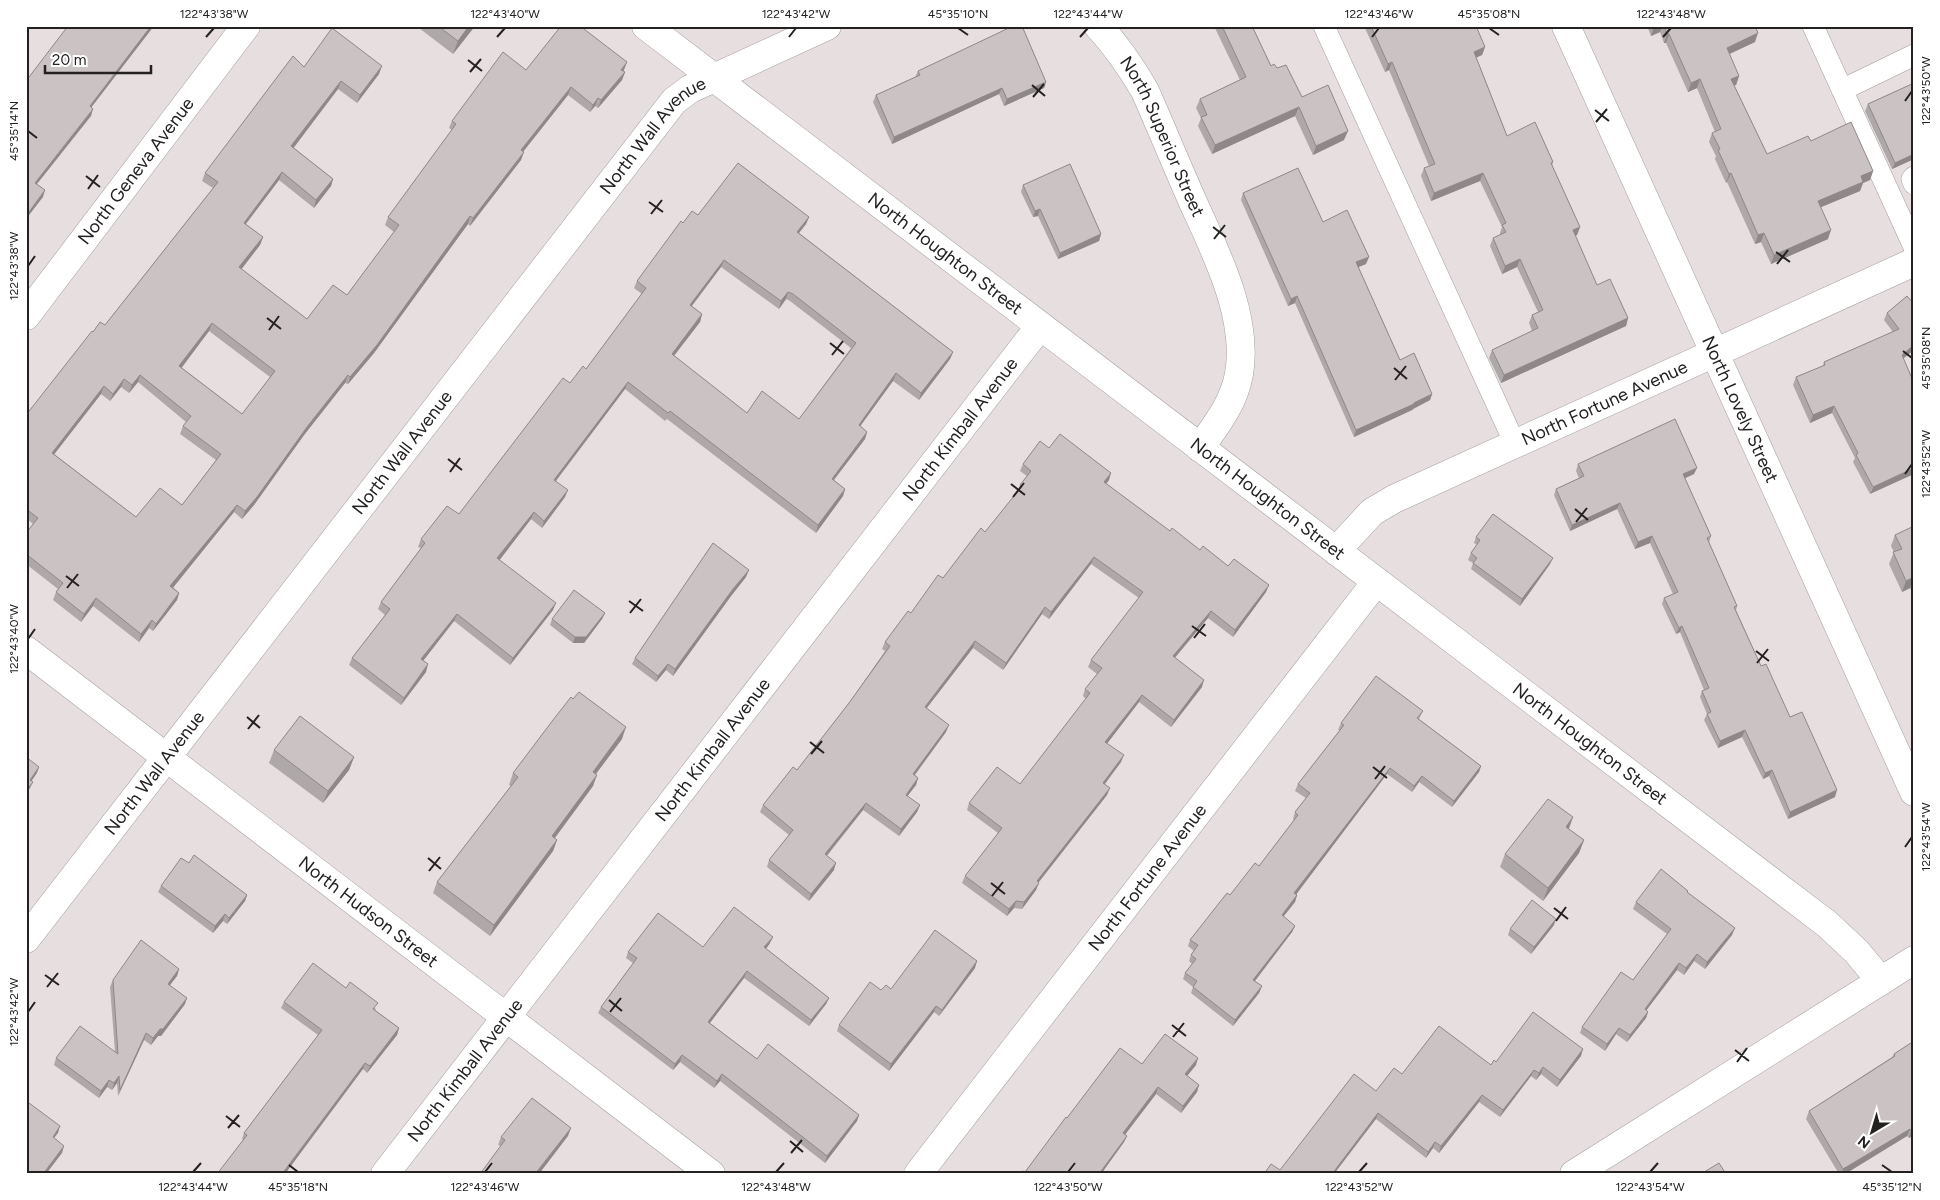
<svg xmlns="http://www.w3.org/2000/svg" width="1940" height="1200" font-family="Figtree,sans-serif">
  <rect width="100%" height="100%" fill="#e6dedf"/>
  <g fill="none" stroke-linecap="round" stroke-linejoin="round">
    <!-- service casing -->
    <g stroke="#a69e9f" stroke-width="22">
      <path id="service" d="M1324,26L1515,444
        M1813,26L1914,247
        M1842,90L1914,55
        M1914,177L1912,179L1914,184"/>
    </g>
    <!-- minor casing -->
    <g stroke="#a69e9f" stroke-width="29">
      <g id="minor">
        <path id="s1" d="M646,26L1827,924L1856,951L1881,981"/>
        <path id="s2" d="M1098,26C1117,46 1131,67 1145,91C1161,127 1176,164 1192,200C1215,251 1249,316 1239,374C1234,403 1216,425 1200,448"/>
        <path id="s3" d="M1566,26L1914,792"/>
        <path id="s4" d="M26,316L246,26"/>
        <path id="s5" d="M1336,551L1372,512L1394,499L1914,262"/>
        <path id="s6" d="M26,650L711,1174"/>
        <path id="s7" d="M385,1174L1040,326"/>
        <path id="s8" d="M918,1174L1376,582"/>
        <path d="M1574,1174L1914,960"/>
      </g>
    </g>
    <!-- tertiary casing -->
    <g stroke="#a69e9f" stroke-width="29">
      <g id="tertiary">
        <path id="s9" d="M26,939L674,101L690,89L827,26"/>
      </g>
    </g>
    <!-- service -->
    <use href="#service" stroke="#fff" stroke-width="21"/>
    <!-- minor -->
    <use href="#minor" stroke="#fff" stroke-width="28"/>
    <!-- tertiary -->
    <use href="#tertiary" stroke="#fff" stroke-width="28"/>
  </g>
  <!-- wall -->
  <path fill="#afa8a8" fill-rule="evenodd" d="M419,26H475L453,54L419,28Z
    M1214,26H1252L1271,66L1277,68L1302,97L1344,140L1313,155L1295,116L1212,154L1198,126L1201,118L1196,108L1200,99L1240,80Z
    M1364,26H1476L1485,47L1482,55L1476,57L1507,136L1553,162L1552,166L1580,227L1577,235L1575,236L1597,285L1628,318L1626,326L1501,383L1489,358L1492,350L1532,331L1529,323L1532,315L1538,312L1517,267L1502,274L1490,246L1493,238L1500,235V233L1502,227L1480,181L1431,201L1421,176L1424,168L1429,166L1389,70L1385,72Z
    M1647,26H1755V42L1729,54L1739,76L1736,85H1734L1767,154L1811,141L1873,171L1870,180L1863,183L1860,191L1821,207L1828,239L1771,264L1761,242L1755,244L1727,182L1726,183L1715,159L1716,156L1709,142L1712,133L1715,132L1697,88L1688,92L1666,43H1664L1660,32L1651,36Z
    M304,67L379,74L357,103L338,89L293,147L333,179L331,186L314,208L279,180L246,224L263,237L260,245L241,269L307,319L347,295L394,232L385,225L388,217L452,130L449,128L452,121L526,70H624L623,71L625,72L622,80L598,108L595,106L590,112L568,95L523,152L521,160L470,226L468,224L374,353L348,384L345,383L304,435L254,505L242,519L234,512L173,587L179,593L177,600L153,631L149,628L139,642L93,606L81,622L53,600L56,592L58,589L26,564V533L33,524L26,518V415L93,332L105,325L213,188L202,181L205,173ZM209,331L270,377L242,414L181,367ZM138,382L186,422L183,426L180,434L216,460L182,505L136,517L54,454L101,394L110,401L121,387L129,393Z
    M918,71L1046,82L1044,88L1004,106L999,94L892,144L873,102L876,95L915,77Z
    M1914,83V159L1892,169L1865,111L1868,104Z
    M1023,185L1101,234L1099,241L1058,259L1038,216L1033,217L1021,192Z
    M1243,193L1323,222L1366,264L1358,267L1400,360L1432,394L1430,400L1413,409L1412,410L1354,437L1295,303L1288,306L1241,200Z
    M698,215L809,217L806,224L799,233L953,352L950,359L919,400L893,381L860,426L867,432L865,439L834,480L845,489L843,496L816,533L667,419L665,421L625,389L556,481L565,497L542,528L531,519L499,560L553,610L510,665L454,621L423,661L426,672L401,705L349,665L352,658L385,615L378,609L381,602L421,548L418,547L421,539L459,514L570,383L586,369L642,294L634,288L637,281L683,223ZM721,267L779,309L786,299L790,301L851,348L799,419L747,413L674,356L700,322L702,314L692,306Z
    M1907,296L1903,359L1914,383L1870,494L1853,462L1855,458L1832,413L1810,423L1793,385L1796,377L1823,366L1824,362L1893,332L1884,320L1887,313Z
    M1049,448L1109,480L1106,484L1170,531L1200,550L1228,566L1266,592L1233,637L1208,618L1175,658L1202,687L1171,727L1139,702L1107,743L1121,762L1105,784L1107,795L1039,882L1036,890L1022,909L1014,908L1007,916L962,883L965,876L998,833L967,810L969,803L1020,784L1086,699L1083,696L1085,689L1097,674L1088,667L1091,660L1139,598L1091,564L1049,619L1042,614L1003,670L973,648L926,709L946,732L915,775L918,778L916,785L907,796L920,805L917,812L899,836L863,810L827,856L834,870L809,901L767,867L769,860L789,835L760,812L763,805L797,770L849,703L885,651L882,649L885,642L985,532L1018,492L1020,485L1027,476L1020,471L1023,464Z
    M1578,464L1694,474L1685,478L1711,536L1709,543L1737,606L1736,610L1761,666L1835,797L1788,819L1769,776L1763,779L1742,737L1718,748L1704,720L1707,714L1700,697L1702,691L1704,690L1680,632L1676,634L1662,604L1664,598L1673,594L1650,543L1635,549L1617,509L1570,531L1554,495L1556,489L1579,478L1576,471Z
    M1914,526V596L1910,588L1902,592L1889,564L1894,552L1891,546L1895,535Z
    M1476,537L1550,564L1520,606L1471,569L1473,563L1468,560L1471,553L1477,545L1474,543Z
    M746,577L731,596L673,676L666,670L656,682L632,664L635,658Z
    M605,613L602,619L584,643H573L550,625L552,619Z
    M1423,711L1419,719L1481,766L1479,772L1452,807L1419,782L1412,792L1387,774L1296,894L1297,895L1295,902L1283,917L1295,926L1292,932L1255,981L1262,986L1259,993L1233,1026L1191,993L1193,987L1183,979L1185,973L1192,964L1189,961L1191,955L1194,951L1188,946L1190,940L1230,895L1259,866L1294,820L1293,819L1295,812L1306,798L1295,791L1298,784L1340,730H1338L1341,723Z
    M622,739L596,774L593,786L555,838L557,840L553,851L490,936L433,893L437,882L511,786L509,785L513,773Z
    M274,750L354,757L349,770L323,803L269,763Z
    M1573,817L1569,829L1584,840L1579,853L1543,901L1500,867L1505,854Z
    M189,863L247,895L245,901L227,924L223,921L213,933L158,892L161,886Z
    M1688,893L1732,935L1705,969L1694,961L1684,975L1677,970L1646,1010L1648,1012L1646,1018L1627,1042L1616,1034L1605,1051L1580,1033L1582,1027L1633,980L1667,934L1633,909L1636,902Z
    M1554,925L1531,954L1508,935L1510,929Z
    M770,943L766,949L829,998L826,1004L809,1026L744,978L710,1023L757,1059L859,1115L857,1121L825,1163L720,1081L714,1088L680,1062L673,1070L598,1013L601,1007L633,963L626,958L628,952Z
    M975,968L939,1016L934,1012L889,1071L837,1031L839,1025L881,990L891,989Z
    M179,969L177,976L170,985L185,1004L161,1036H158L151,1045L144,1040L118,1096L117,1083L112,1090L107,1087L99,1098L54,1065L56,1058L115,1052L110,987L113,980Z
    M346,988L376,1009L375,1010L399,1028L397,1035L367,1073L363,1069L243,1140L242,1139L244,1133L318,1035L281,1008L284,1002Z
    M1914,1041V1135L1909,1138L1907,1136L1845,1174H1839L1806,1119L1809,1111L1892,1057L1894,1054Z
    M1581,1056L1557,1087L1541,1074L1536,1080L1531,1076L1500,1117L1479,1102L1439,1153L1433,1148L1426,1158L1376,1119L1280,1170L1376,1091L1402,1074L1491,1065L1496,1062Z
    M1142,1064L1196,1065L1187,1076L1199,1085L1197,1092L1181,1113L1156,1094L1125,1134L1127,1136L1124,1142L1101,1174H1021L1025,1172L1067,1118Z
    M568,1136L501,1146L498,1145L501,1137Z"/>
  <!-- shaded-wall -->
  <path fill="#8e8888" d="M151,26H154L87,113L90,106Z
    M469,26H475L453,54L458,41Z
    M1657,26H1662L1660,32L1651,36L1654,27Z
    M1758,33L1755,42L1723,57L1727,48Z
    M1667,34H1669L1666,43H1664Z
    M1485,47L1482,55L1471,60L1474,52Z
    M627,62L624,70L618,77L621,70Z
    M1392,62L1389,70L1385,72L1388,64Z
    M382,66L379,74L357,103L360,95Z
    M625,72L622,80L598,108L601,100Z
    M1739,76L1736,85L1728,88L1731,79Z
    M1700,79L1697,88L1688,92L1691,83Z
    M341,81L338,89L289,154L291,146Z
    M1046,82L1044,88L1004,106L1007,99Z
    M571,87L568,95L518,158L521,150Z
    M1002,88L999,94L892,144L894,137Z
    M598,98L595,106L590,112L593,105Z
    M1299,107L1295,116L1212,154L1215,145Z
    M93,109L91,116L33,189L35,183Z
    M1348,131L1344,140L1313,155L1316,146Z
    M524,152L521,160L470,226L473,218Z
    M1914,154V159L1892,169L1895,163Z
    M1873,171L1870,180L1863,183L1860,191L1814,210L1818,201L1861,176Z
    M282,172L279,180L241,230L244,223Z
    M1483,173L1480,181L1431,201L1434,193Z
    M1731,173L1727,182L1726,183L1729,174Z
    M333,179L331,186L314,208L316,200Z
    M45,190L43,197L26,219V216Z
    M1040,209L1038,216L1033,217L1035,211Z
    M470,216L468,224L374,353L348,384L350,377Z
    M809,217L806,224L794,239L797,232Z
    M1580,227L1577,235L1570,238L1573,230Z
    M1831,230L1828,239L1771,264L1774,255Z
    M1764,233L1761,242L1755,244L1758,235Z
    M1101,234L1099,241L1058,259L1060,253Z
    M263,237L260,245L237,275L239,267Z
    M1369,257L1366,264L1354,269L1356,262Z
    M1520,259L1517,267L1502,274L1505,266Z
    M724,260L721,267L687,312L690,305Z
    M788,292L786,299L779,309L781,301Z
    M1297,296L1295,303L1288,306L1291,299Z
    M702,314L700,322L669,362L672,354Z
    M1628,318L1626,326L1501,383L1504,375Z
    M212,323L209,331L177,374L179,366Z
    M1914,345V350L1899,362L1902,355Z
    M953,352L950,359L919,400L921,393Z
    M896,373L893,381L856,432L859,425Z
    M140,375L138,382L129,393L132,385Z
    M348,375L345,383L304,435L254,505L242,519L245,511L307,427Z
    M124,379L121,387L110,401L113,394Z
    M628,382L625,389L551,487L554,480Z
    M104,386L101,394L49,461L52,453Z
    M1432,394L1430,400L1413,409L1412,410L1354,437L1356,430Z
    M1834,406L1832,413L1810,423L1813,415Z
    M867,432L865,439L829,486L832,479Z
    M1697,468L1694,474L1681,480L1683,474Z
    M1914,468V474L1870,494L1873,487Z
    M1111,473L1109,480L1102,489L1104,482Z
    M845,489L843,496L816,533L818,525Z
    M568,490L565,497L542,528L544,521Z
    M1620,503L1617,509L1570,531L1572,525Z
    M237,505L234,512L168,594L170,586Z
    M534,512L531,519L495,566L497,558Z
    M1652,536L1650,543L1635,549L1638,542Z
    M1094,557L1091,564L1049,619L1051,612Z
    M1553,558L1550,564L1520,606L1522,599Z
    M749,570L746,577L731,596L673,676L675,669L733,589Z
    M1914,577L1910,588L1902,592L1906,581Z
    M1269,585L1266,592L1233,637L1235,630Z
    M179,593L177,600L153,631L156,624Z
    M96,598L93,606L81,622L84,614Z
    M556,603L553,610L510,665L513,658Z
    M1045,607L1042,614L1003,670L1006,663Z
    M1211,611L1208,618L1170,663L1173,656Z
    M605,613L602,619L584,643H573L575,637Z
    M457,614L454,621L419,666L421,659Z
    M152,620L149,628L139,642L141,634Z
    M1682,626L1680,632L1676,634L1679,628Z
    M975,641L973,648L922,714L925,707Z
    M428,664L426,672L401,705L404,698Z
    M668,664L666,670L656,682L658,676Z
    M1204,680L1202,687L1171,727L1174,720Z
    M1142,695L1139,702L1103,749L1105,742Z
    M949,725L946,732L910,781L913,774Z
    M626,727L622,739L589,783L593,772Z
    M1745,730L1742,737L1718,748L1720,741Z
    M1124,755L1121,762L1100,790L1103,783Z
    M354,757L349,770L323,803L328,791Z
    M1481,766L1479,772L1452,807L1454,801Z
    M39,767L37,773L28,786L30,780Z
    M1390,768L1387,774L1292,900L1294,893Z
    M1772,770L1769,776L1763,779L1765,773Z
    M597,775L593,786L548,847L552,836Z
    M1422,776L1419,782L1412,792L1414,786Z
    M918,778L916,785L903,802L906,795Z
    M33,782L30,788L26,794V791Z
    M1110,788L1107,795L1034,888L1037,881Z
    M1837,790L1835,797L1788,819L1790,812Z
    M866,803L863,810L822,861L825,854Z
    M920,805L917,812L899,836L901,829Z
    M1573,817L1568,830L1566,827Z
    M557,840L553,851L490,936L494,925Z
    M1584,840L1579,853L1543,901L1548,888Z
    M836,863L834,870L809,901L811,894Z
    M1039,883L1036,890L1022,909L1024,902Z
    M247,895L245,901L227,924L229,918Z
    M1297,895L1295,902L1279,922L1282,915Z
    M1016,901L1014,908L1007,916L1009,909Z
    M225,914L223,921L213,933L215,926Z
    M1556,919L1554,925L1531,954L1534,947Z
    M1295,926L1292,932L1251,986L1253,980Z
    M1735,928L1732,935L1705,969L1707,962Z
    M773,937L770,943L762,954L764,947Z
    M1697,954L1694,961L1684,975L1686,968Z
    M977,961L975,968L939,1016L942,1010Z
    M1679,963L1677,970L1642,1016L1645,1009Z
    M179,969L177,976L166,990L168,984Z
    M747,971L744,978L706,1028L708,1022Z
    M1262,986L1259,993L1233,1026L1235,1020Z
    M187,998L185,1004L161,1036H158L151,1045L153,1038Z
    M829,998L826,1004L809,1026L811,1020Z
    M936,1006L934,1012L889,1071L891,1064Z
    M1648,1012L1646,1018L1627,1042L1630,1035Z
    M399,1028L397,1035L367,1073L370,1066Z
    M1619,1028L1616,1034L1605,1051L1607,1044Z
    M146,1033L144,1040L118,1096L120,1090Z
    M1583,1049L1581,1056L1557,1087L1560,1080Z
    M682,1055L680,1062L673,1070L675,1064Z
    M1198,1058L1196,1065L1183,1081L1185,1074Z
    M365,1063L363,1069L285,1174H282Z
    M1543,1067L1541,1074L1536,1080L1539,1073Z
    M1534,1070L1531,1076L1500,1117L1503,1110Z
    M722,1074L720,1081L714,1088L717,1081Z
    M119,1076L117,1083L112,1090L114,1083Z
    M109,1080L107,1087L99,1098L101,1091Z
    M1199,1085L1197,1092L1181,1113L1183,1106Z
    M1158,1087L1156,1094L1121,1140L1123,1133Z
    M1482,1095L1479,1102L1439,1153L1441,1146Z
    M1378,1113L1376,1119L1334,1174H1332Z
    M859,1115L857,1121L825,1163L827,1156Z
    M60,1126L58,1133L50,1143L53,1137Z
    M571,1128L568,1136L539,1174H535Z
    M1910,1129L1907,1136L1845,1174H1842L1843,1169Z
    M1914,1129V1135L1909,1138L1911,1131Z
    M1127,1136L1124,1142L1101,1174H1099Z
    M1435,1142L1433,1148L1426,1158L1428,1152Z
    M64,1146L62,1153L46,1174H43Z"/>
  <!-- building -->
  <path fill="#cbc3c3" stroke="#8e8888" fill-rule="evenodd" d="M68,26H151L90,106L93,109L35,183L45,190L26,216V81Z
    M438,26H469L458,41Z
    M561,26H580L627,62L621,70L625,72L601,100L598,98L593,105L571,87L521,150L524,152L473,218L470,216L377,345L350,377L348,375L307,427L257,497L245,511L237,505L170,586L179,593L156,624L152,620L141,634L96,598L84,614L56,592L63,583L26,554V533L38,518L26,509V415L92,331L93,332L100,322L105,325L218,182L205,173L293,56L304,67L332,28L382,66L360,95L341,81L291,146L333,179L316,200L282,172L244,223L263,237L239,267L307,319L333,285L347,295L399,225L388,217L456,124L452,121L503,52L526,70ZM212,323L275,371L242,414L179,366ZM140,375L191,416L183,426L221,454L182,505L160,488L136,517L52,453L104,386L113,394L124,379L132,385Z
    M1013,26H1022L1046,82L1007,99L1002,88L894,137L876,95L920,75L918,71Z
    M1222,26H1252L1271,66L1274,64L1277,68L1286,65L1302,97L1328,85L1348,131L1316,146L1299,107L1215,145L1201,117L1207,115L1200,99L1246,77Z
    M1371,26H1476L1485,47L1474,52L1507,136L1535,122L1553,162L1551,163L1580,227L1573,230L1597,285L1610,279L1628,318L1504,375L1492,350L1538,328L1532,315L1543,310L1520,259L1505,266L1493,238L1506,232L1502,225L1506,223L1483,173L1434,193L1424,168L1435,164L1392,62L1388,64Z
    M1664,26H1755L1758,33L1727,48L1739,76L1731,79L1767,154L1808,136L1811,141L1851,122L1873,171L1861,176L1863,182L1818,201L1831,230L1774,255L1764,233L1758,235L1731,173L1729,174L1718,150L1720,149L1712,133L1721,129L1700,79L1691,83L1669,34H1667Z
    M1914,83V154L1895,163L1868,104Z
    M738,163L809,217L797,232L953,352L921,393L896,373L859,425L867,432L832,479L845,489L818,525L670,411L668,413L628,382L554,480L568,490L544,521L534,512L497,558L556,603L513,658L457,614L421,659L428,664L404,698L352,658L390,609L381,602L425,543L421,539L447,506L459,514L563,378L570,383L583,366L586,369L646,288L637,281L681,221L683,223L692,211L698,215ZM724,260L781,301L788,292L793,294L856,343L799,419L762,391L747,413L672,354L702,314L690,305Z
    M1070,164L1101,234L1060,253L1040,209L1035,211L1023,185Z
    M1298,168L1323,222L1347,210L1369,257L1356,262L1400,360L1414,353L1432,394L1414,403V404L1356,430L1297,296L1291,299L1243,193Z
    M1907,296L1914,304V345L1902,355L1914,383V468L1873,487L1856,455L1858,453L1834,406L1813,415L1796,377L1825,365L1824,362L1899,329L1887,313Z
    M1675,419L1697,468L1683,474L1711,536L1707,538L1737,606L1734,607L1761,666L1766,664L1790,717L1802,712L1837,790L1790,812L1772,770L1765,773L1745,730L1720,741L1707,714L1711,712L1702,691L1709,688L1682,626L1679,628L1664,598L1678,592L1652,536L1638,542L1620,503L1572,525L1556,489L1584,476L1578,464Z
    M1060,434L1111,473L1104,482L1170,531L1172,528L1200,550L1203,546L1228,566L1234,559L1269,585L1235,630L1211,611L1173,656L1204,680L1174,720L1142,695L1105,742L1124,755L1103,783L1110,788L1037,881L1039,883L1024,902L1016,901L1009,909L965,876L1002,828L969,803L997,767L1020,784L1090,693L1085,689L1102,668L1091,660L1143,592L1094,557L1051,612L1045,607L1006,663L975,641L925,707L949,725L913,774L918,778L906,795L920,805L901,829L866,803L825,854L836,863L811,894L769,860L793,830L763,805L793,767L797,770L849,703L890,646L885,642L908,611L911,613L938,575L943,578L981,528L985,532L1022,486L1020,485L1031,471L1023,464L1040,441L1049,448Z
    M1493,514L1553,558L1522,599L1473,563L1477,558L1471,553L1480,540L1476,537Z
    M1914,526V577L1906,581L1893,552L1902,549L1895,535Z
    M713,543L749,570L733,589L675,669L668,664L658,676L635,658Z
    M574,590L605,613L586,637H575L552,619Z
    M1376,676L1423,711L1417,718L1481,766L1454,801L1422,776L1414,786L1390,768L1294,893L1297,895L1282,915L1295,926L1253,980L1262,986L1235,1020L1193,987L1197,981L1185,973L1196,959L1191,955L1198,945L1190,940L1227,893L1230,895L1255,863L1259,866L1298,815L1295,812L1310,793L1298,784L1344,725L1341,723Z
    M579,692L626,727L593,772L597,775L552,836L557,840L494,925L437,882L518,777L513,773L553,720L571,697L573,699Z
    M300,716L354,757L328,791L274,750Z
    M26,757L39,767L30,780L33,782L26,791Z
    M1548,799L1573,817L1566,827L1584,840L1548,888L1505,854Z
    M194,855L247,895L229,918L225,914L215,926L161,886L181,858L189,863Z
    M1661,869L1688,891L1687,892L1735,928L1707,962L1697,954L1686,968L1679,963L1645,1009L1648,1012L1630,1035L1619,1028L1607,1044L1582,1027L1621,972L1633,980L1671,929L1636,902Z
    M1532,900L1556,919L1534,947L1510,929Z
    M734,907L773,937L764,947L829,998L811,1020L747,971L708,1022L757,1059L768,1044L859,1115L827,1156L722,1074L717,1081L682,1055L675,1064L601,1007L637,958L628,952L658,913L703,947Z
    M935,930L977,961L942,1010L936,1006L891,1064L839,1025L870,982L881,990L886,985L891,989Z
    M141,940L179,969L168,984L187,998L163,1029H160L153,1038L146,1033L120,1090L119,1076L114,1083L109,1080L101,1091L56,1058L80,1026L118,1054L113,980Z
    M313,963L346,988L350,982L378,1003L373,1009L399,1028L370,1066L365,1063L282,1174H217L247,1135L244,1133L322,1030L284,1002Z
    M1533,1012L1583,1049L1560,1080L1543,1067L1539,1073L1534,1070L1503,1110L1482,1095L1441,1146L1435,1142L1428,1152L1378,1113L1332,1174H1264L1271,1164L1280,1170L1354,1074L1376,1091L1394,1068L1402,1074L1439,1026L1491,1065L1494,1060L1496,1062Z
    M1165,1034L1198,1058L1185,1074L1199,1085L1183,1106L1158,1087L1123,1133L1127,1136L1099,1174H1021L1023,1171L1025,1172L1066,1117L1067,1118L1120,1048L1142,1064Z
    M1914,1041V1129L1911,1131L1910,1129L1843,1169L1809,1111L1895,1056L1894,1054Z
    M532,1098L571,1128L535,1174H480L505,1140L501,1137Z
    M29,1103L60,1126L53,1137L64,1146L43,1174H26V1107Z
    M1719,1163L1726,1174H1701Z"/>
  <!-- ticks -->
  <path fill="none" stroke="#242121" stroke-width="2" d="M958,28L968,35M1489,28L1499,35M206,37L214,28M497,37L505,28M789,37L796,28M1080,37L1088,28M1372,37L1379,28M1663,37L1671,28M468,60L482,71M470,72L481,59M1032,85L1045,96M1033,97L1044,84M1905,101L1912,91M1595,110L1609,121M1596,122L1607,109M28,131L37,138M86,176L100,187M88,189L98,175M649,202L663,212M651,214L662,200M1213,227L1226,237M1214,239L1225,225M1776,252L1790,262M1777,264L1788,250M28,266L35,256M267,318L281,329M269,330L279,316M830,343L844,354M1903,351L1912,358M832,355L843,341M1394,368L1407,379M1395,380L1406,366M448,459L462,470M450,472L460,458M1905,474L1912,464M1011,484L1025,495M1013,497L1024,483M1575,509L1588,520M1576,522L1587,508M66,576L79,586M67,588L78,574M629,601L643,611M630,613L641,599M1192,626L1206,636M1194,638L1205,624M28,639L35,629M1756,651L1769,661M1757,663L1768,649M247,717L260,728M248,729L259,715M810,742L824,753M811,754L822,741M1373,767L1387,778M1375,779L1385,766M1905,847L1912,837M428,858L441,869M429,871L440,857M991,883L1005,894M992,896L1003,882M1554,908L1568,919M1556,921L1566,907M45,975L59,985M47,987L58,973M609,1000L622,1011M28,1012L35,1002M610,1012L621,998M1172,1025L1186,1036M1173,1037L1184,1023M1735,1050L1749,1061M1737,1062L1747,1048M226,1116L240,1127M228,1128L239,1115M790,1141L803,1152M791,1153L802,1140M289,1165L298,1172M1882,1165L1892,1172M193,1172L201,1163M485,1172L492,1163M776,1172L784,1163M1068,1172L1075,1163M1359,1172L1367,1163M1650,1172L1658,1163"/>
  <g text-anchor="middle" stroke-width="4" stroke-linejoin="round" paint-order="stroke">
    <!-- street labels -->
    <g font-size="18" fill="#242121" stroke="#fff">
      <text dy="6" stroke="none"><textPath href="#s2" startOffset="129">North Superior Street</textPath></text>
      <text dy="6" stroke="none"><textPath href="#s9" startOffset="1020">North Wall Avenue</textPath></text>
      <text dy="6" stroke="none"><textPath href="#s4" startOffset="182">North Geneva Avenue</textPath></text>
      <text dy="6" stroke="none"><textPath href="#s1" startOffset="376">North Houghton Street</textPath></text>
      <text dy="6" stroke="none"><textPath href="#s5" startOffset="310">North Fortune Avenue</textPath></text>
      <text dy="6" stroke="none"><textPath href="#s3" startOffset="421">North Lovely Street</textPath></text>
      <text dy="6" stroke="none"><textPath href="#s7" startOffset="941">North Kimball Avenue</textPath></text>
      <text dy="6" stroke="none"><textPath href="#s9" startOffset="615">North Wall Avenue</textPath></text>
      <text dy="6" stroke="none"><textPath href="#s1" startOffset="781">North Houghton Street</textPath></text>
      <text dy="6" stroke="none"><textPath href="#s1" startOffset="1186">North Houghton Street</textPath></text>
      <text dy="6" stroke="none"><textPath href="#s7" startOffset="536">North Kimball Avenue</textPath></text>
      <text dy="6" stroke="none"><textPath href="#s9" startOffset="210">North Wall Avenue</textPath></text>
      <text dy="6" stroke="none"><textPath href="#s8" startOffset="375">North Fortune Avenue</textPath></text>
      <text dy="6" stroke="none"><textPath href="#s6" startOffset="431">North Hudson Street</textPath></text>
      <text dy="6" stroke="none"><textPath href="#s7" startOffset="131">North Kimball Avenue</textPath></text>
    </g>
  </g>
  <!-- border -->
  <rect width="1940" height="1200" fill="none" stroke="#ffffff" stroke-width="55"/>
  <!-- north arrow -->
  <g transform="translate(1872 1132) rotate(218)" stroke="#ffffff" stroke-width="4" paint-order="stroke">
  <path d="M0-4L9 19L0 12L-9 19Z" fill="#242121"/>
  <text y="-8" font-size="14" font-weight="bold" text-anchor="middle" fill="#242121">N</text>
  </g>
  <!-- scale -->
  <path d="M45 65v8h106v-8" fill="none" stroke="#242121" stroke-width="2.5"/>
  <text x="52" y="65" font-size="15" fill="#242121" stroke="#ffffff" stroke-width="4" paint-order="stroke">20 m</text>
  <rect x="28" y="28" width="1884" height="1144" fill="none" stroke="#242121" stroke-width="2"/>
  <g font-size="12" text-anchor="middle" fill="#242121">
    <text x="214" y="18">122°43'38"W</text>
    <text x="505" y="18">122°43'40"W</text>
    <text x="796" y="18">122°43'42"W</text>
    <text x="958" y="18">45°35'10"N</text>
    <text x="1088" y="18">122°43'44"W</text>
    <text x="1379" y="18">122°43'46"W</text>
    <text x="1489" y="18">45°35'08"N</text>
    <text x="1671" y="18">122°43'48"W</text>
    <text transform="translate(1926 91) rotate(-90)" y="4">122°43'50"W</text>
    <text transform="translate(14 131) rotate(-90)" y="4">45°35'14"N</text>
    <text transform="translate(14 266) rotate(-90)" y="4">122°43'38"W</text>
    <text transform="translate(1926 358) rotate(-90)" y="4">45°35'08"N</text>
    <text transform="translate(1926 464) rotate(-90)" y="4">122°43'52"W</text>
    <text transform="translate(14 639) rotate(-90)" y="4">122°43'40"W</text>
    <text transform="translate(1926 837) rotate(-90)" y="4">122°43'54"W</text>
    <text transform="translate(14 1012) rotate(-90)" y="4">122°43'42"W</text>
    <text x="193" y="1191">122°43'44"W</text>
    <text x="298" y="1191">45°35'18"N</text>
    <text x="485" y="1191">122°43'46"W</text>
    <text x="776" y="1191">122°43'48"W</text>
    <text x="1068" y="1191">122°43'50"W</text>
    <text x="1359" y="1191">122°43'52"W</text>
    <text x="1650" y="1191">122°43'54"W</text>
    <text x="1892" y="1191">45°35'12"N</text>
  </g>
</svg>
